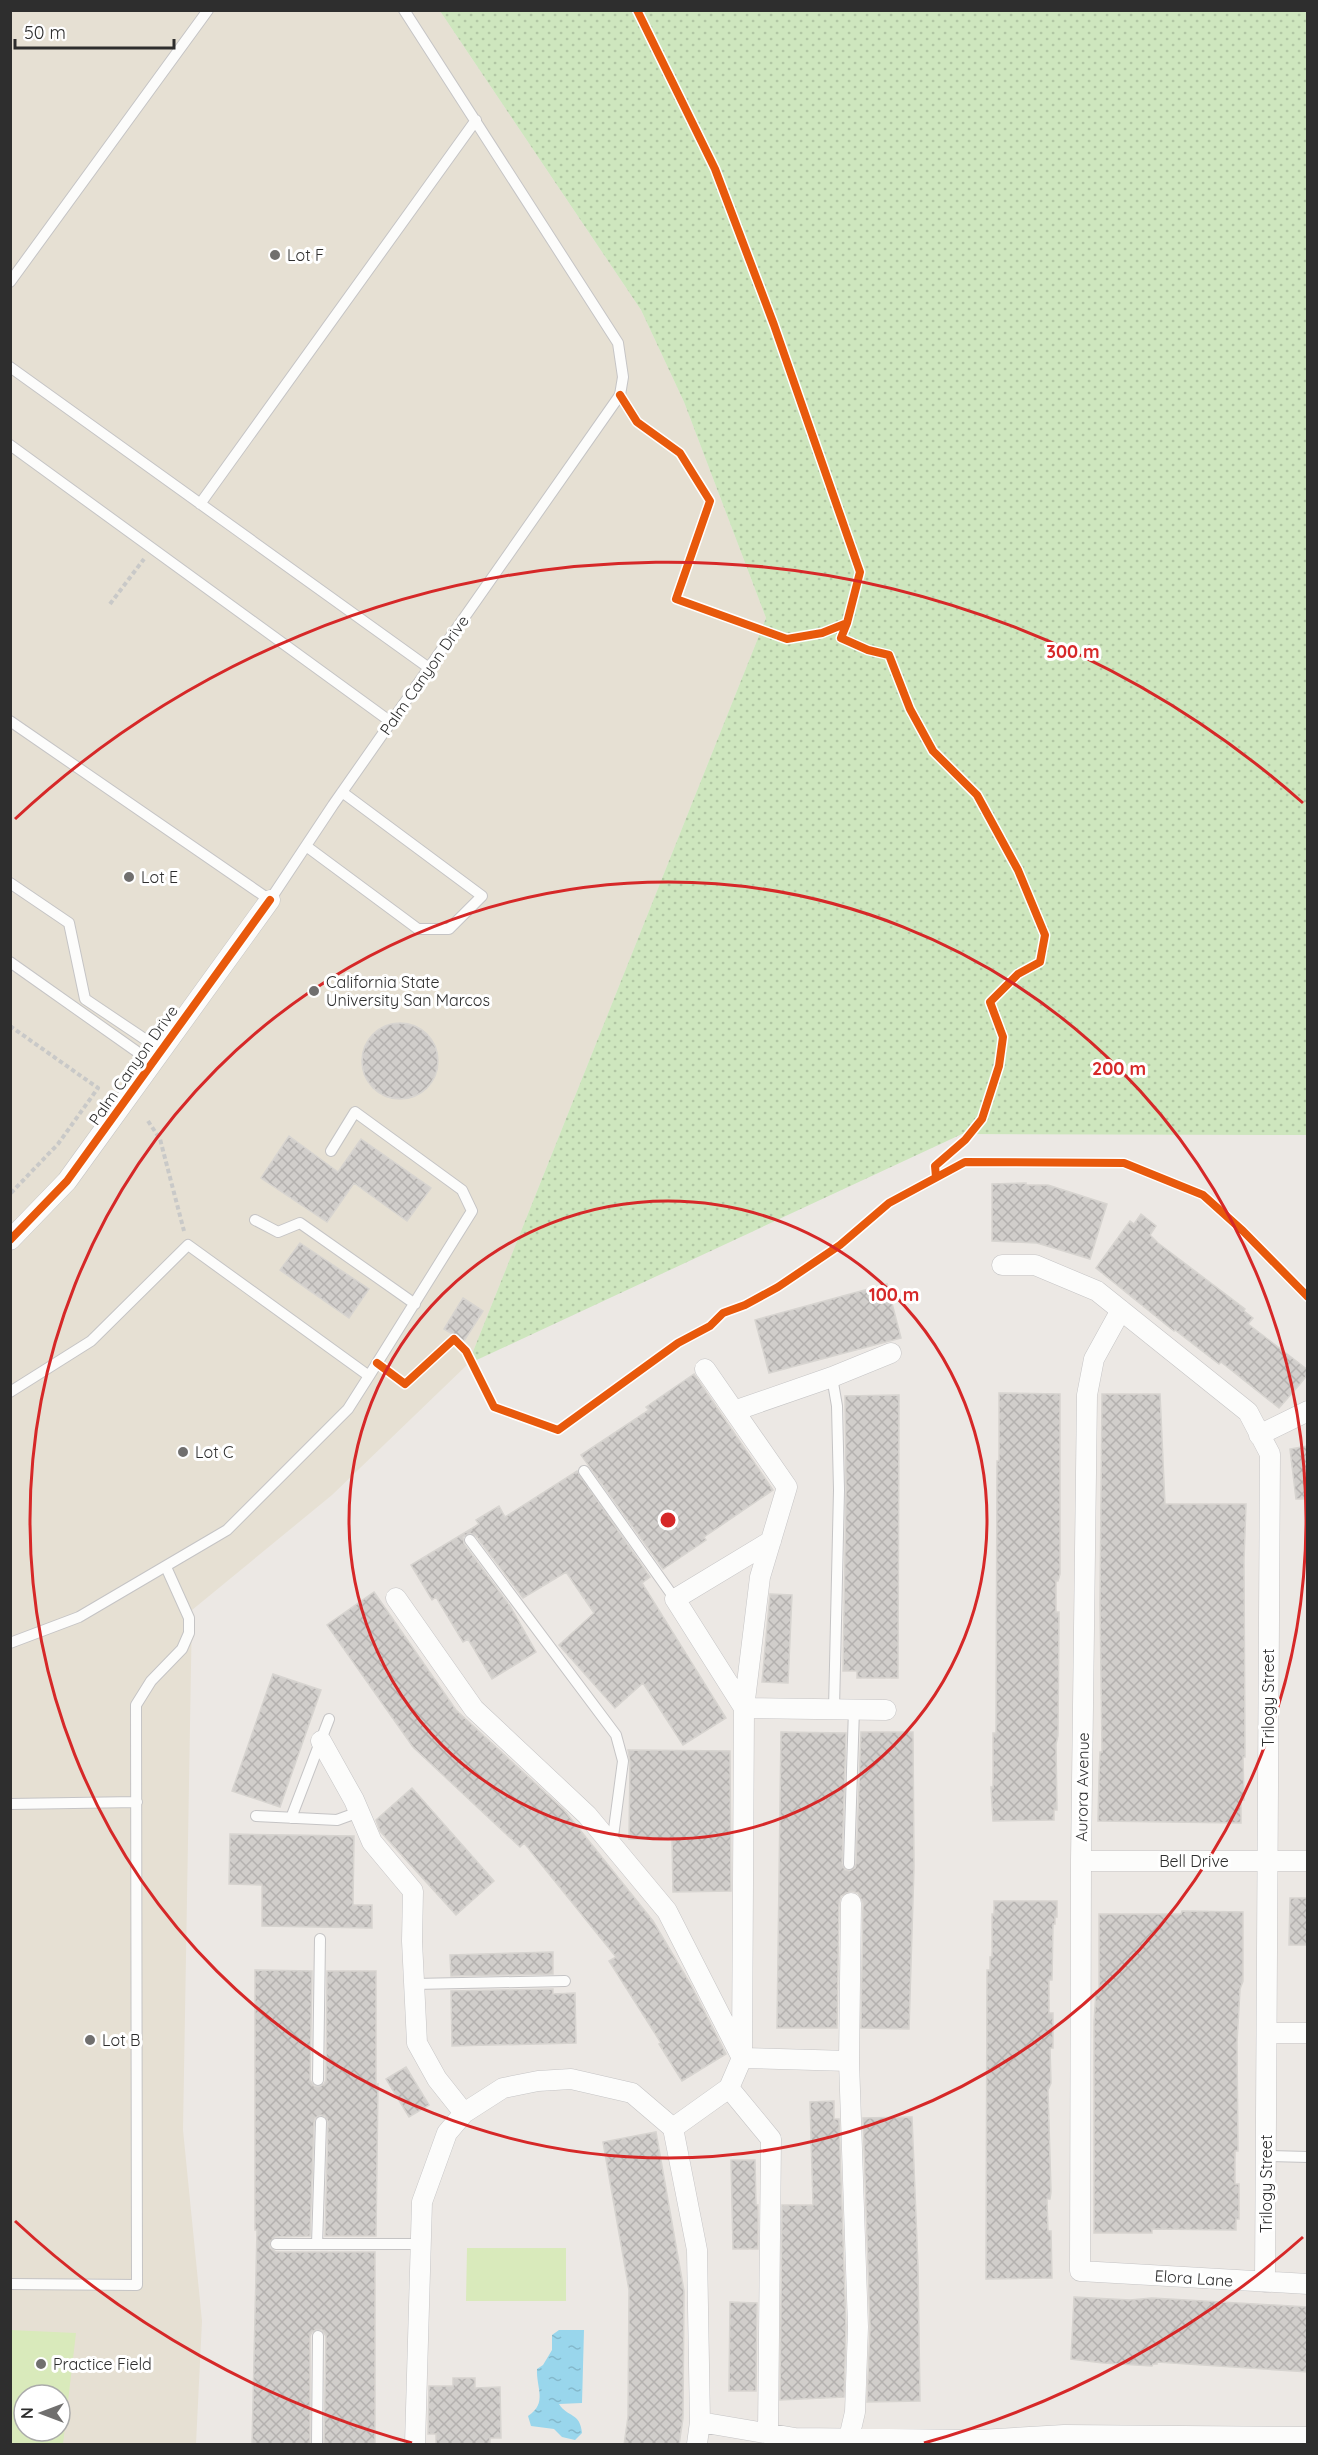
<svg xmlns="http://www.w3.org/2000/svg" width="1318" height="2455" font-family="Quicksand,sans-serif">
  <defs>
    <pattern id="grass-dots" width="8" height="8" patternUnits="userSpaceOnUse" patternTransform="scale(1.5)"><rect width="8" height="8" fill="#cee6be"/><path d="M2 2h.1M6 6h.1" fill="none" stroke="#b1c6a4" stroke-width="1.8" stroke-linecap="round"/></pattern>
    <pattern id="water-ripples" width="26" height="14" patternUnits="userSpaceOnUse" patternTransform="scale(1.5)"><rect width="26" height="14" fill="#99d6ec"/><path d="M2 4q2-2 4 0t4 0M15 11q2-2 4 0t4 0" fill="none" stroke="#84b8cb"/></pattern>
    <pattern id="building-cross-hatch" width="8" height="8" patternUnits="userSpaceOnUse" patternTransform="scale(1.5)"><rect width="8" height="8" fill="#d1cecb"/><path d="M0 0l8 8M0 8l8-8" fill="none" stroke="#b4b1af"/></pattern>
  </defs>
  <rect width="100%" height="100%" fill="#ece8e4"/>
  <!-- education -->
  <path fill="#e6e0d3" fill-rule="evenodd" d="M11,11H440L641,310L684,402L766,618L468,1364L332,1495L192,1610L183,2130L202,2321L196,2444H11ZM24,2395H60V2431H24Z"/>
  <!-- grass -->
  <path fill="url(#grass-dots)" d="M440,11H1307V1135L962,1134L468,1364L766,618L684,402L641,310Z"/>
  <!-- pitch -->
  <path fill="#d9eabb" fill-rule="evenodd" d="M467,2248H566V2301H466Z
    M10,2330L76,2333L63,2444H11ZM24,2395H60V2431H24Z"/>
  <!-- water -->
  <path fill="url(#water-ripples)" d="M559,2330H584L582,2403L559,2404C568,2418 580,2412 582,2433L575,2440L562,2437L554,2429L531,2426L528,2416C548,2403 536,2388 537,2369L543,2365L552,2350V2335Z"/>
  <!-- building -->
  <path fill="url(#building-cross-hatch)" stroke="#d7d4d0" stroke-width="1.5" d="M362 1061a38 38 0 1 1 76 0a38 38 0 1 1-76 0Z
    M289,1136L338,1172L361,1139L431,1188L407,1221L354,1183L327,1222L261,1178Z
    M1026,1183V1185H1048L1107,1204L1090,1259L1037,1243L992,1241V1184Z
    M1141,1214L1156,1226L1150,1235L1158,1243L1245,1309L1244,1311L1253,1318L1248,1324L1308,1370V1374L1300,1384L1279,1408L1221,1362L1219,1364L1175,1330L1174,1331L1096,1268L1130,1221L1134,1224Z
    M300,1243L369,1289L349,1318L280,1270Z
    M887,1284L901,1338L769,1373L755,1320Z
    M463,1298L483,1311L464,1341L444,1329Z
    M694,1374L773,1490L704,1537L706,1540L663,1569L581,1455L649,1410L646,1407Z
    M999,1393L1060,1394V1574L1058,1581H1056V1612H1059L1058,1736L1056,1744L1057,1810H1054V1820L993,1821L991,1787H993V1733H996L997,1461H999Z
    M1102,1394H1160L1165,1504H1246L1244,1560L1245,1757H1243L1244,1800H1241V1823L1098,1821L1099,1774L1100,1752H1102L1100,1604Z
    M899,1395L898,1678H857V1671H843L846,1490L845,1396Z
    M1308,1446V1499H1296L1290,1449Z
    M577,1471L650,1577L642,1583L726,1718L683,1745L643,1683L615,1708L559,1645L594,1613L566,1572L523,1598L476,1536L470,1533L463,1537L464,1544L510,1606L536,1652L492,1679L468,1639L463,1642L436,1597L432,1600L411,1565L479,1524L476,1520L499,1506L505,1517Z
    M374,1592L456,1710L564,1810L653,1921L691,1985L726,2054L682,2081L659,2044L661,2043L609,1961L616,1957L524,1843L520,1847L413,1747L327,1625Z
    M770,1594L792,1595L788,1683L762,1682Z
    M273,1674L321,1690L280,1807L232,1791Z
    M781,1732L846,1733L842,1864L845,1870L849,1871L855,1868L856,1864L861,1732H913L914,1867L909,2029L861,2028L863,1903L858,1893L851,1891L841,1896L839,1903L837,2028H777Z
    M628,1750L730,1751L731,1891L673,1892L672,1839H629L630,1762Z
    M412,1788L494,1881L456,1915L380,1831L376,1820Z
    M230,1834L354,1836L353,1905H372V1928L262,1926V1885L229,1884Z
    M1290,1898H1308V1945H1289Z
    M994,1901H1057V1917H1055V1924H1053L1052,1980H1049V2013H1053V2048H1050L1051,2083L1048,2090L1051,2192L1050,2199H1047L1048,2231H1051L1052,2278L986,2279L987,1970H990V1957H992V1914H994Z
    M1182,1911L1243,1912V1981L1240,1989L1237,2042L1238,2151H1235V2184H1239V2219H1236V2230L1152,2229V2233H1094V2023L1096,1991H1099V1914H1181Z
    M553,1952V1974L451,1976L450,1955Z
    M255,1970L312,1971L310,2080L314,2086L318,2087L324,2084L326,2080L327,1971H376V2085L378,2084L376,2236H325L328,2122L325,2116L321,2115L315,2118L314,2122L310,2236L275,2237L269,2243L270,2248L276,2252H375V2445H324L326,2336L322,2330L317,2329L312,2332L310,2336V2445H252L257,2230H255Z
    M553,1989V1994L575,1993L576,2043L452,2046L451,1991Z
    M406,2067L429,2105L409,2117L386,2079Z
    M834,2101V2119H839L846,2327L844,2397L780,2400L782,2205H813L810,2102Z
    M912,2117L918,2267L920,2401L867,2402L870,2327L863,2118Z
    M656,2132L684,2291L683,2418L679,2445H624L628,2417L629,2290L603,2142Z
    M731,2160H755L756,2205H758V2249H733Z
    M1074,2297L1130,2300L1152,2298L1308,2307V2372L1157,2362V2364H1153L1152,2366L1103,2363L1071,2359Z
    M730,2302L757,2303L756,2391H729Z
    M453,2378H475V2388L500,2387L501,2438H490V2445H436V2434H428L429,2386H453Z"/>
  <g fill="none" stroke-linecap="round" stroke-linejoin="round">
    <!-- service casing -->
    <g stroke="#c5c4c5" stroke-width="12">
      <path id="service" d="M10,282L208,10
        M10,367L429,668
        M10,445L391,722
        M200,504L476,120
        M10,721L270,900L333,805L620,395L623,377L618,343L404,10
        M306,846L418,929H449L482,896L342,792
        M10,883L69,923L85,999L161,1050
        M10,962L153,1063
        M331,1151L355,1112L462,1190L472,1211L369,1376
        M255,1220L278,1232L300,1223L415,1304
        M832,1377L837,1406L839,1490L834,1709
        M10,1392L91,1341L188,1245L369,1376L348,1409L227,1530L79,1617L10,1643
        M584,1471L675,1599
        M470,1540L616,1735L623,1761L612,1844
        M10,1804L137,1802
        M256,1816L337,1820L359,1812
        M291,1818L329,1719
        M849,1864L854,1709
        M414,1984L565,1981
        M318,2080L320,1939
        M1266,2156L1308,2157
        M276,2244H421
        M317,2244L321,2122
        M10,2284L137,2285L136,1705L151,1681L182,1649L189,1633V1618L166,1567
        M317,2444L318,2336"/>
    </g>
    <!-- minor casing -->
    <g stroke="#c5c4c5" stroke-width="21">
      <path id="minor" d="M10,1240L67,1181L270,900
        M1002,1265H1035L1097,1291L1248,1412L1270,1454L1265,2282
        M1121,1310L1094,1359L1087,1395L1081,1861L1080,2271L1308,2284
        M734,1411L832,1377L891,1353
        M1259,1435L1308,1411
        M771,1541L675,1599L744,1708L886,1710
        M396,1598L474,1709L587,1815L667,1911L742,2058L849,2061
        M321,1741L354,1800L372,1842L413,1891L412,1941L417,2043L437,2079L464,2113
        M1081,1861H1308
        M1267,2033H1308
        M729,2088L771,2139L768,2433
        M673,2128L729,2088L742,2058L744,1708L760,1577L787,1487L705,1369
        M700,2422L795,2438L980,2440L1064,2435L1308,2437
        M849,2438L855,2412L858,2327L849,2061L851,1903
        M415,2444L422,2202L447,2133L464,2113L503,2088L538,2081L571,2079L632,2093L673,2128L697,2250L700,2422L697,2444"/>
    </g>
    <!-- path -->
    <path stroke="#c9c9c8" stroke-width="4" stroke-dasharray="4.5 3" stroke-linecap="butt" d="M110,604L144,559
      M10,1026L98,1088L58,1144L10,1194
      M148,1121L160,1139L184,1231"/>
    <!-- service -->
    <use href="#service" stroke="#fcfcfb" stroke-width="10"/>
    <!-- minor -->
    <use href="#minor" stroke="#fcfcfb" stroke-width="20"/>
    <!-- cycleway casing -->
    <g stroke="#fff" stroke-width="11">
      <path id="cycleway" d="M620,395L637,422L680,453L710,501L676,599L787,639L822,633L847,623L860,572L774,325L715,169L637,10
        M847,623L841,638L868,650L889,655L910,709L933,751L977,795L1018,870L1045,935L1040,962L1018,974L990,1002L1003,1037L999,1066L982,1119L965,1140L935,1166L936,1177
        M10,1240L67,1181L270,900
        M377,1363L405,1384L454,1339L466,1351L494,1407L558,1430L678,1343L710,1326L723,1313L745,1305L778,1287L840,1245L889,1203L965,1162L1124,1163L1203,1195L1243,1231L1308,1297"/>
    </g>
    <!-- cycleway -->
    <use href="#cycleway" stroke="#e8590c" stroke-width="8"/>
  </g>
  <!-- distance rings -->
  <g fill="none" stroke="#d62828" stroke-width="3">
    <circle cx="668" cy="1520" r="319"/>
    <circle cx="668" cy="1520" r="638"/>
    <path d="M1303 2237A958 958 0 0 1 924 2443M412 2443A958 958 0 0 1 15 2221M15 819A958 958 0 0 1 1303 803"/>
  </g>
  <!-- markers -->
  <g fill="#706f6e" stroke="#fff" stroke-width="2">
    <circle cx="275" cy="255" r="6"/>
    <circle cx="129" cy="877" r="6"/>
    <circle cx="314" cy="991" r="6"/>
    <circle cx="183" cy="1452" r="6"/>
    <circle cx="90" cy="2040" r="6"/>
    <circle cx="41" cy="2364" r="6"/>
  </g>
  <g text-anchor="middle" stroke-width="6" stroke-linejoin="round" paint-order="stroke">
    <!-- poi labels -->
    <g font-size="16" fill="#2e2e2e" stroke="#fff" text-anchor="start">
      <text x="287" y="261">Lot F</text>
      <text x="141" y="883">Lot E</text>
      <text x="326" y="988">California State<tspan x="326" dy="18">University San Marcos</tspan></text>
      <text x="195" y="1458">Lot C</text>
      <text x="102" y="2046">Lot B</text>
      <text x="53" y="2370">Practice Field</text>
    </g>
    <!-- street labels -->
    <g font-size="16" fill="#2e2e2e" stroke="#fff">
      <text transform="translate(424 675) rotate(-55)" y="6">Palm Canyon Drive</text>
      <text transform="translate(133 1065) rotate(-55)" y="6">Palm Canyon Drive</text>
      <text transform="translate(1268 1698) rotate(-90)" y="6">Trilogy Street</text>
      <text transform="translate(1082 1787) rotate(-89)" y="6">Aurora Avenue</text>
      <text x="1194" y="1867">Bell Drive</text>
      <text transform="translate(1266 2184) rotate(-90)" y="6">Trilogy Street</text>
      <text transform="translate(1194 2278) rotate(4)" y="6">Elora Lane</text>
    </g>
  </g>
  <circle cx="668" cy="1520" r="9" fill="#d62828" stroke="#fff" stroke-width="3"/>
  <g font-size="18" text-anchor="middle" font-weight="bold" fill="#d62828" stroke="#fff" stroke-width="6" stroke-linejoin="round" paint-order="stroke">
    <text x="1073" y="658">300 m</text>
    <text x="1119" y="1075">200 m</text>
    <text x="894" y="1301">100 m</text>
  </g>
  <!-- border -->
  <rect width="1318" height="2455" fill="none" stroke="#2e2e2e" stroke-width="24"/>
  <!-- north arrow -->
  <g transform="translate(42 2413) rotate(270)"><circle r="28" fill="#ffffff" stroke="#ababab" stroke-width="1.5"/>
  <path d="M0-4.5L10 22L0 15L-10 22Z" fill="#706f6e"/>
  <text y="-9" font-size="16" font-weight="bold" text-anchor="middle" fill="#2e2e2e">N</text>
  </g>
  <!-- scale -->
  <path d="M15 39v9h159v-9" fill="none" stroke="#2e2e2e" stroke-width="3"/>
  <text x="24" y="39" font-size="18" fill="#2e2e2e" stroke="#ffffff" stroke-width="4.5" paint-order="stroke">50 m</text>
</svg>
